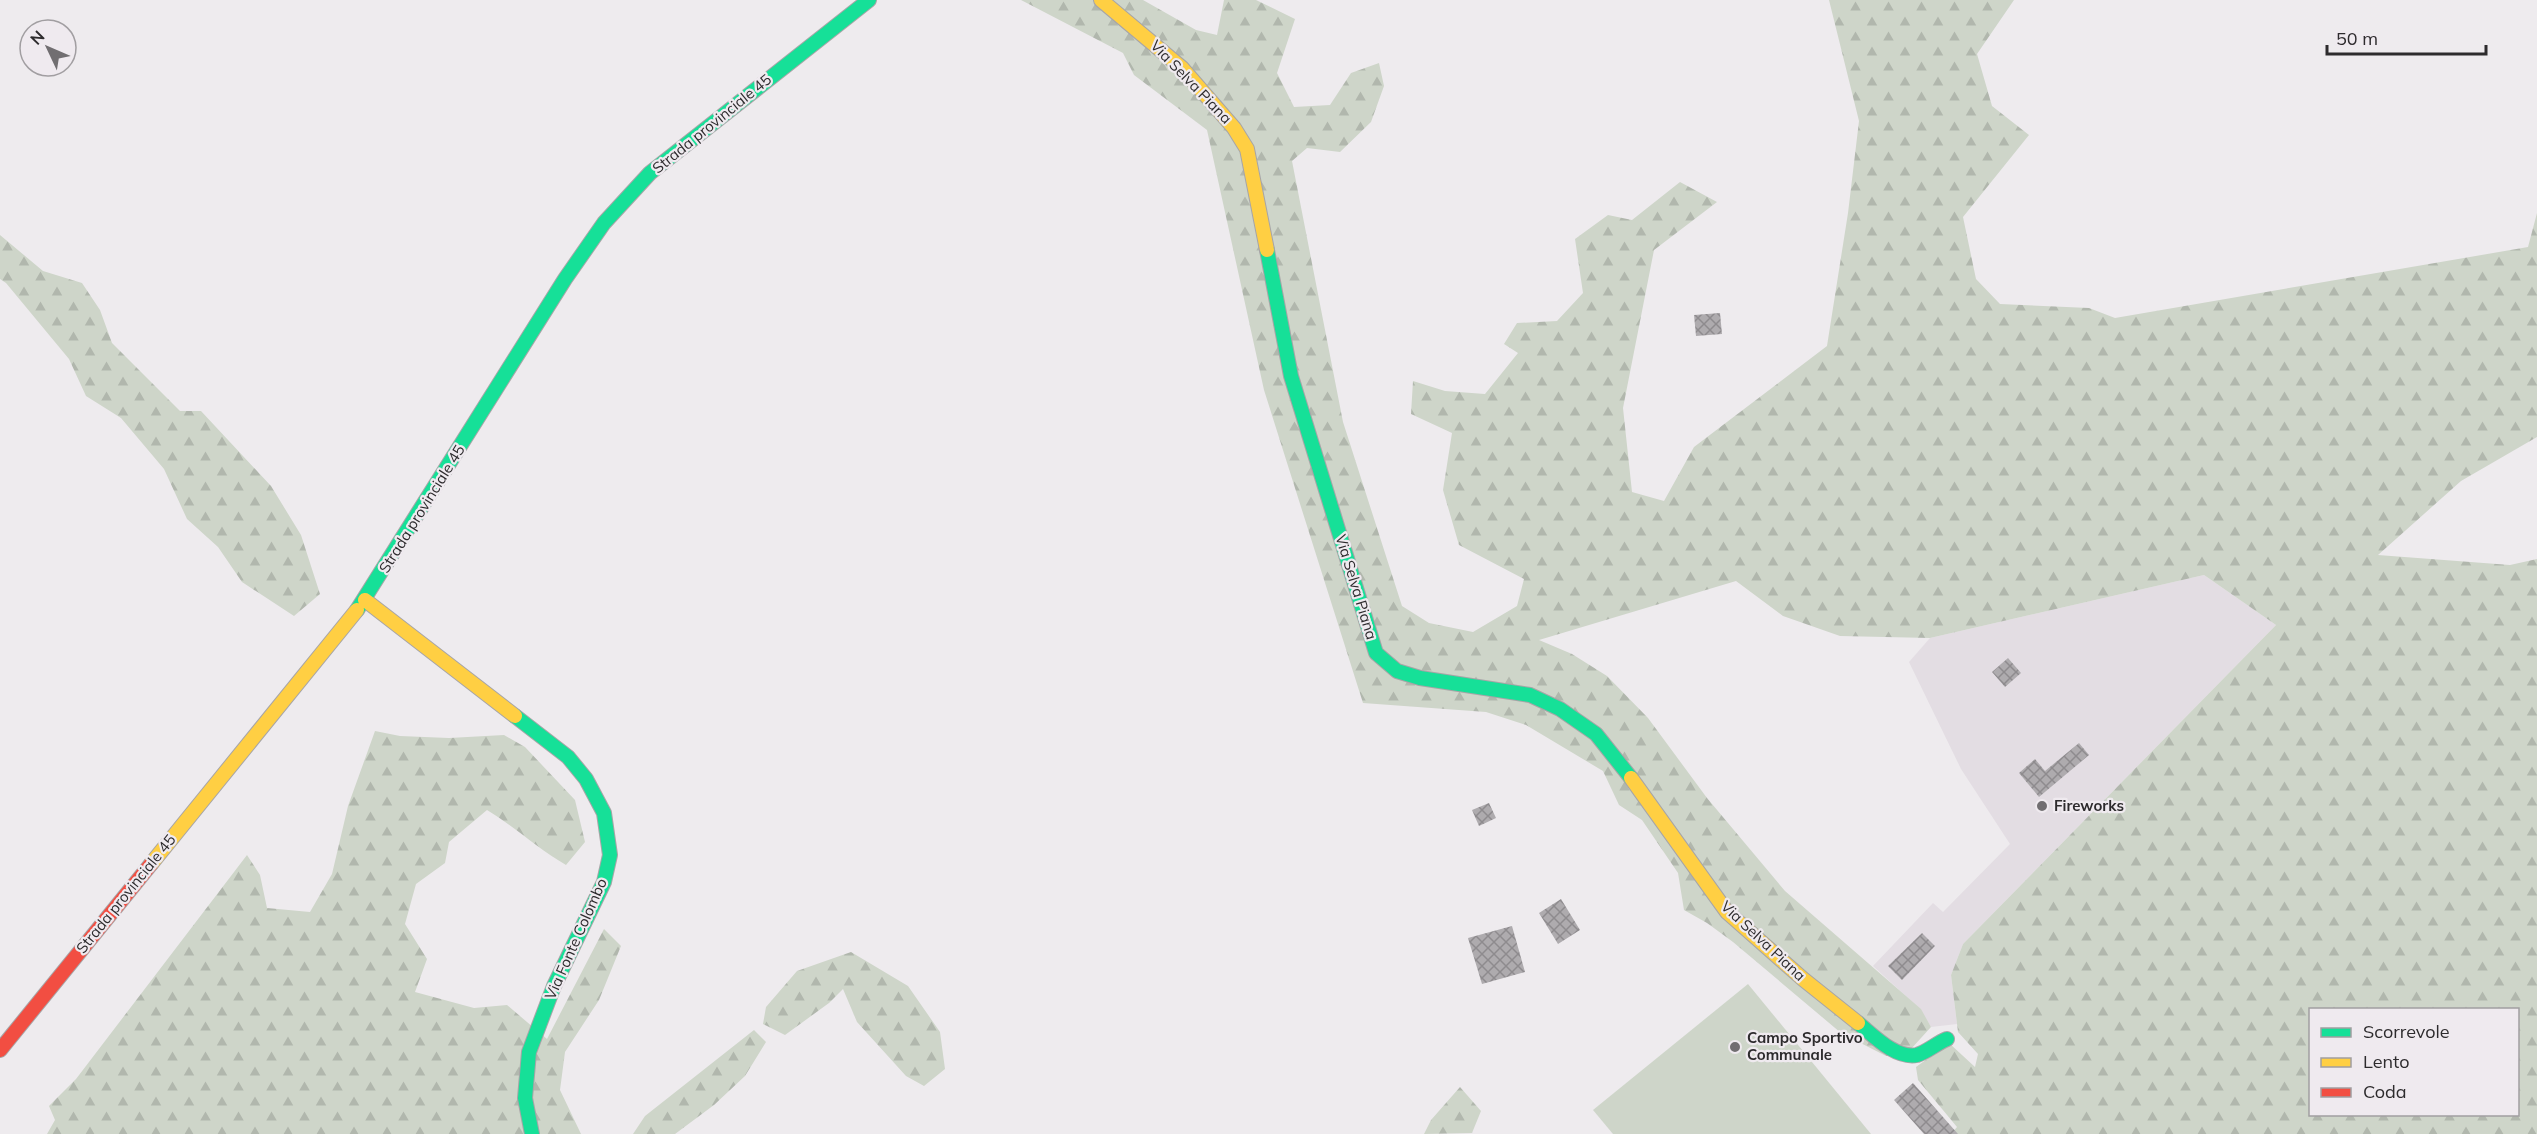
<svg xmlns="http://www.w3.org/2000/svg" width="2537" height="1134" font-family="Mulish,sans-serif">
  <defs>
    <pattern id="forest-firs" width="22" height="20" patternUnits="userSpaceOnUse" patternTransform="scale(1.5)"><rect width="22" height="20" fill="#ced5c9"/><path d="M5 1l3.5 6h-7zM16 11l3.5 6h-7z" fill="#b1b7ad"/></pattern>
    <pattern id="building-cross-hatch" width="8" height="8" patternUnits="userSpaceOnUse" patternTransform="scale(1.5)"><rect width="8" height="8" fill="#aeabae"/><path d="M0 0l8 8M0 8l8-8" fill="none" stroke="#8e8b8e"/></pattern>
  </defs>
  <rect width="100%" height="100%" fill="#eeebee"/>
  <!-- built -->
  <path fill="#e3dde3" d="M2204,575L2276,625L1963,944L1951,975L1957,1024L1931,1027L1920,1009L1873,966L1933,903L1943,912L2010,844L1961,769L1909,662L1930,638Z"/>
  <!-- forest -->
  <path fill="url(#forest-firs)" fill-rule="evenodd" d="M1021,0H1143L1196,30L1217,35L1224,0H1256L1295,19L1277,73L1294,107L1330,105L1351,73L1379,63L1384,86L1371,122L1340,152L1307,148L1292,161L1343,422L1402,606L1429,623L1473,632L1517,606L1524,579L1459,545L1443,490L1452,433L1411,414L1413,381L1445,391L1485,394L1518,353L1504,344L1517,323L1557,321L1583,293L1575,239L1608,215L1632,220L1680,182L1717,202L1654,250L1623,408L1632,492L1664,501L1694,447L1827,346L1848,213L1859,121L1829,0H2014L1977,54L1992,106L2029,135L1963,217L1976,279L2000,304L2089,308L2115,318L2528,247L2537,213V437L2461,481L2378,555L2510,565L2537,559V1134H1951L1957,1127L1918,1080L1916,1067L1949,1043L1975,1067L1978,1054L1958,1032L1951,975L1963,944L2276,625L2204,575L1930,638L1840,636L1783,616L1736,581L1539,640L1572,654L1607,676L1648,718L1707,798L1785,891L1921,1009L1931,1027L1911,1049L1886,1056L1841,1033L1733,942L1707,923L1684,910L1678,873L1642,820L1619,805L1603,771L1526,725L1486,712L1363,703L1264,390L1207,130L1134,75L1123,53ZM2310,1010H2518V1114H2310Z
    M0,235L43,271L82,283L100,310L112,343L180,411H201L271,486L301,535L320,594L294,616L242,582L218,547L187,519L164,469L121,418L86,396L69,359L6,283L0,279Z
    M375,731L400,736L449,738L504,735L525,747L575,800L585,842L566,865C538,849 515,827 487,810L449,842L445,863L416,884L405,924L427,959L415,992L474,1008L507,1005L547,1039L604,929L621,946L599,1000L565,1052L560,1090L581,1134H47L55,1120L49,1106L76,1079L247,855L260,875L267,908L310,912L332,874L348,806Z
    M851,952L908,986L940,1032L945,1069L924,1086L906,1076L857,1022L843,989L829,1003L785,1035L763,1024L766,1007L797,971Z
    M754,1030L766,1042L745,1076L714,1105L675,1134H633L645,1116Z
    M1460,1087L1481,1111L1472,1133L1424,1134L1431,1120Z"/>
  <!-- pitch -->
  <path fill="#ced5c9" d="M1748,984L1871,1134H1613L1593,1110Z"/>
  <!-- building -->
  <path fill="url(#building-cross-hatch)" d="M1720,313L1722,334L1696,336L1694,315Z
    M2008,658L2021,673L2005,687L1992,672Z
    M2079,743L2089,755L2039,797L2019,773L2035,759L2045,771Z
    M1489,803L1496,818L1479,826L1472,810Z
    M1561,899L1580,930L1558,944L1539,913Z
    M1512,926L1525,972L1482,984L1468,938Z
    M1922,933L1935,946L1902,980L1888,966Z
    M1913,1083L1958,1134H1924L1894,1100Z"/>
  <g fill="none" stroke-linecap="round" stroke-linejoin="round">
    <!-- fast casing -->
    <g stroke="#a7a5a7" stroke-width="16">
      <path id="fast" d="M1267,250L1291,376L1376,653L1397,671L1420,678L1530,695L1560,709L1596,734L1631,778
        M357,610L565,279L604,223L650,173L869,0
        M515,716L568,757L586,779L604,813L610,855L604,882L554,986L529,1052L525,1098L532,1134
        M1858,1023C1873,1035 1895,1059 1917,1055C1927,1052 1937,1043 1947,1039"/>
    </g>
    <!-- slow casing -->
    <g stroke="#a7a5a7" stroke-width="16">
      <path id="slow" d="M1101,0L1182,68L1234,128L1247,149L1267,250
        M365,600L515,716
        M1631,778L1727,912L1803,979L1858,1023
        M151,864L357,610"/>
    </g>
    <!-- jam casing -->
    <g stroke="#a7a5a7" stroke-width="16">
      <path id="jam" d="M0,1050L151,864"/>
    </g>
    <!-- fast -->
    <use href="#fast" stroke="#16e098" stroke-width="14"/>
    <!-- slow -->
    <use href="#slow" stroke="#ffcf43" stroke-width="14"/>
    <!-- jam -->
    <use href="#jam" stroke="#f24e42" stroke-width="14"/>
  </g>
  <!-- markers -->
  <g fill="#716e71" stroke="#efeaef" stroke-width="2">
    <circle cx="2042" cy="806" r="6"/>
    <circle cx="1735" cy="1047" r="6"/>
  </g>
  <g text-anchor="middle" stroke-width="4.5" stroke-linejoin="round" paint-order="stroke">
    <!-- street labels -->
    <g font-size="15" fill="#2d2b2d" stroke="#efeaef">
      <text transform="translate(1191 82) rotate(46)" y="5">Via Selva Piana</text>
      <text transform="translate(712 124) rotate(-39)" y="5">Strada provinciale 45</text>
      <text transform="translate(422 509) rotate(-58)" y="5">Strada provinciale 45</text>
      <text transform="translate(1356 587) rotate(73)" y="5">Via Selva Piana</text>
      <text transform="translate(126 894) rotate(-51)" y="5">Strada provinciale 45</text>
      <text transform="translate(576 939) rotate(-66)" y="5">Via Fonte Colombo</text>
      <text transform="translate(1763 941) rotate(43)" y="5">Via Selva Piana</text>
    </g>
    <!-- poi labels -->
    <g font-size="15" font-weight="bold" fill="#2d2b2d" stroke="#efeaef" text-anchor="start">
      <text x="2054" y="811">Fireworks</text>
      <text x="1747" y="1043">Campo Sportivo<tspan x="1747" dy="17">Communale</tspan></text>
    </g>
  </g>
  <!-- legend -->
  <rect x="2309" y="1008" width="210" height="108" fill="#efeaef" stroke="#a19ea1" stroke-width="1.5"/>
  <rect x="2321" y="1028" width="30" height="9" fill="#16e098" stroke="#a19ea1" stroke-width="1.5"/>
  <text x="2363" y="1038" font-size="18" fill="#2d2b2d">Scorrevole</text>
  <rect x="2321" y="1058" width="30" height="9" fill="#ffcf43" stroke="#a19ea1" stroke-width="1.5"/>
  <text x="2363" y="1068" font-size="18" fill="#2d2b2d">Lento</text>
  <rect x="2321" y="1088" width="30" height="9" fill="#f24e42" stroke="#a19ea1" stroke-width="1.5"/>
  <text x="2363" y="1098" font-size="18" fill="#2d2b2d">Coda</text>
  <!-- north arrow -->
  <g transform="translate(48 48) rotate(314)"><circle r="28" fill="#efeaef" stroke="#a19ea1" stroke-width="1.5"/>
  <path d="M0-4.5L10 22L0 15L-10 22Z" fill="#716e71"/>
  <text y="-9" font-size="16" font-weight="bold" text-anchor="middle" fill="#2d2b2d">N</text>
  </g>
  <!-- scale -->
  <path d="M2327 45v9h159v-9" fill="none" stroke="#2d2b2d" stroke-width="3"/>
  <text x="2336" y="45" font-size="18" fill="#2d2b2d" stroke="#efeaef" stroke-width="4.5" paint-order="stroke">50 m</text>
</svg>
